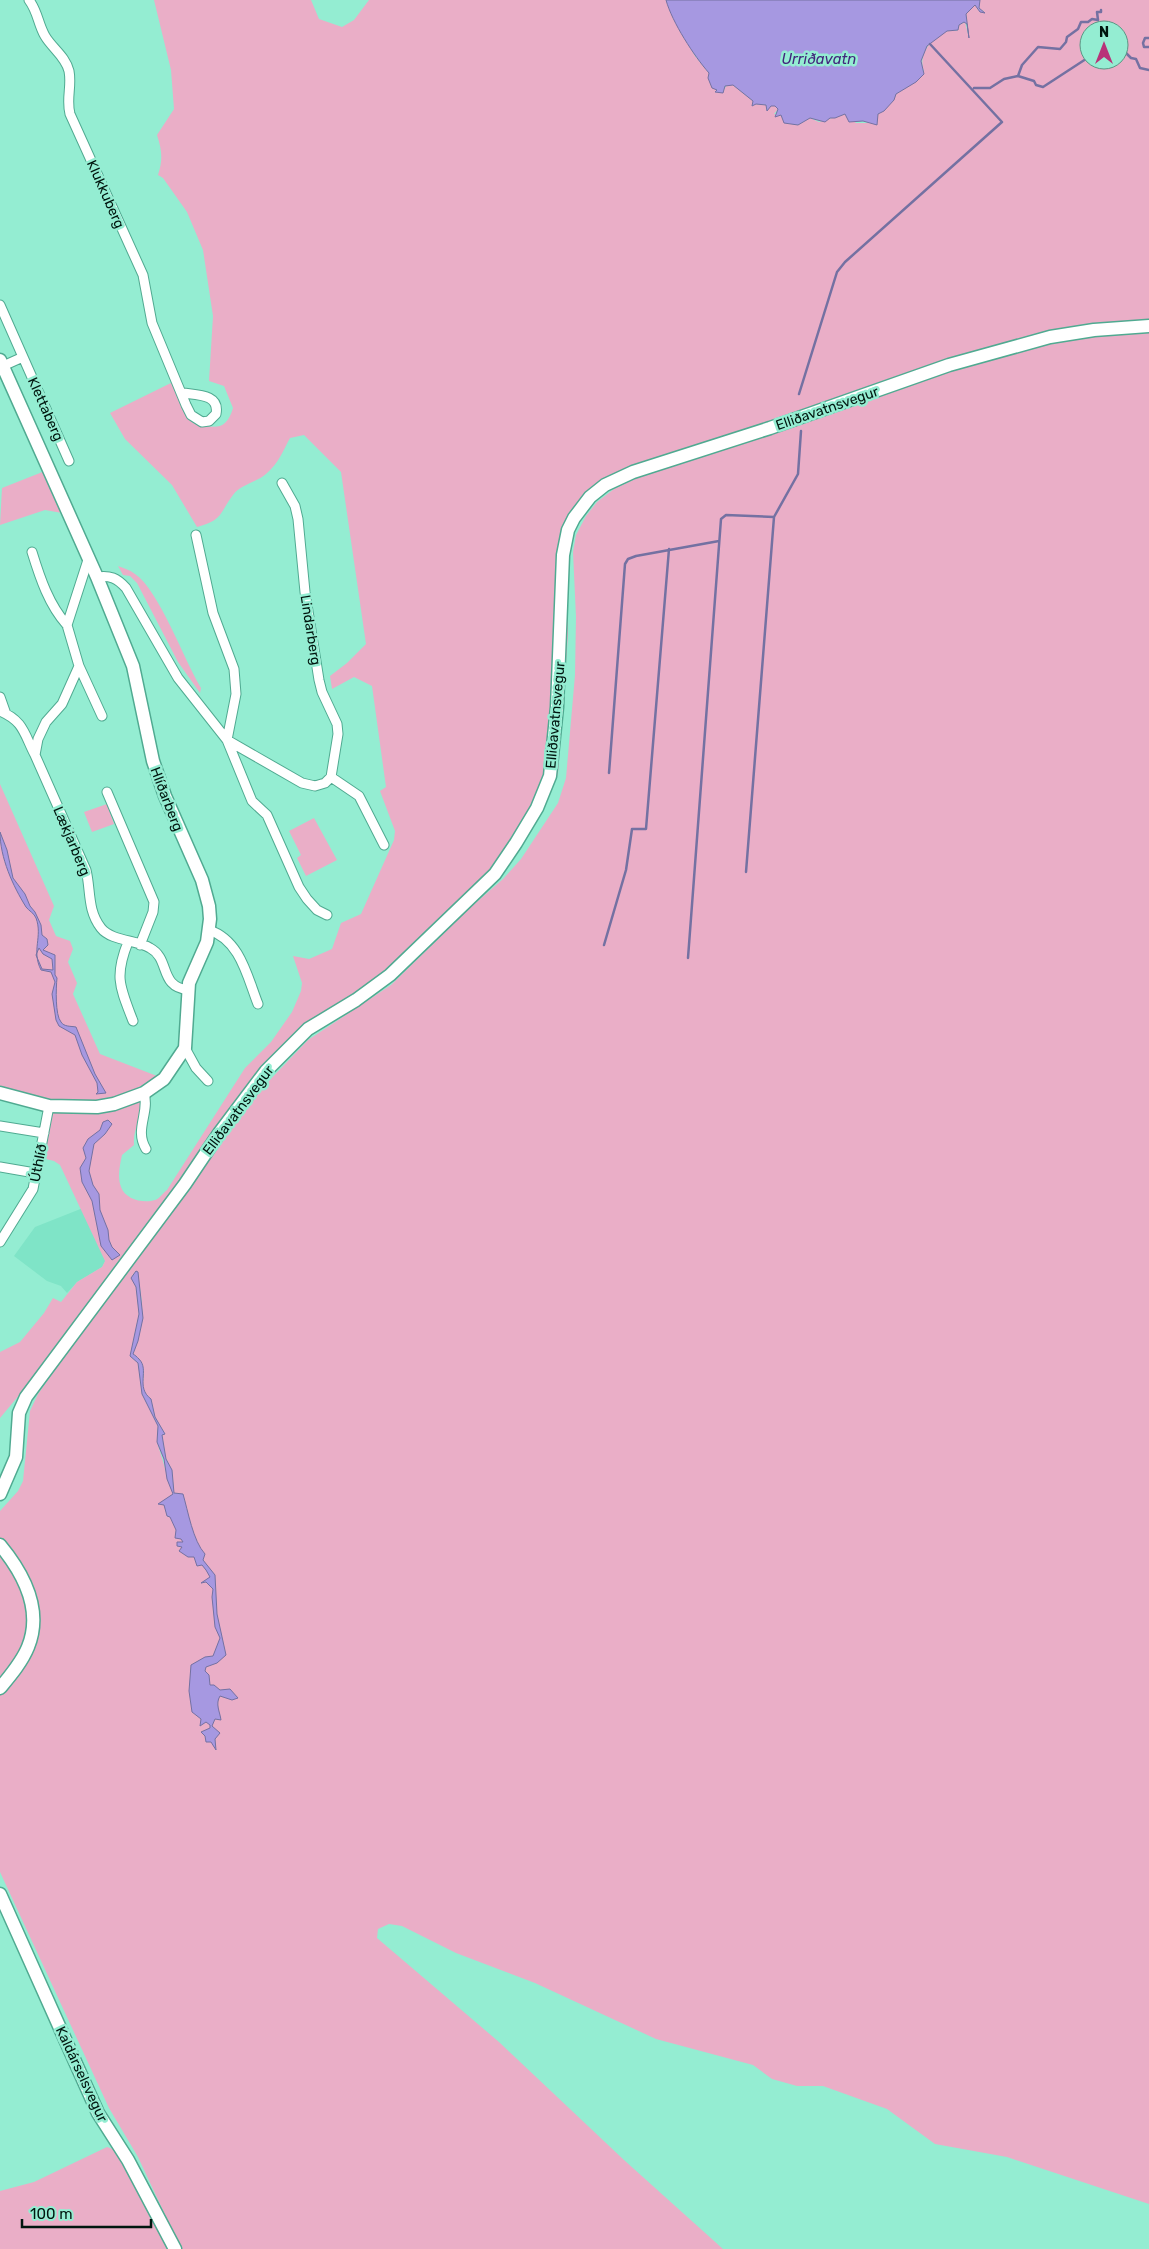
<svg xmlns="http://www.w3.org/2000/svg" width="1149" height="2249" font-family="Rubik,sans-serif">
  <rect width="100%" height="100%" fill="#94edd2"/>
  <!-- built -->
  <path fill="#7fe4c7" d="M88,1206L106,1260L102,1267L77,1282L67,1293L61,1286L47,1281L14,1256L35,1227Z"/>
  <!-- green -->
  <path fill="#eaaec7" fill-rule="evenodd" d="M154,0H311L319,19L342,27L354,20L369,0H666L682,34L695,56L709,73V80L716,89V92L723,91L727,85H733L753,101L752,106L755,104L766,105V110L771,106H775L778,109L774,114L781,115L785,123L798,125L810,118L819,122L845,114L856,123H873L877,119L878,114C889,108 890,99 896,94C905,87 918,82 924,71C916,54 938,27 956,31L959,28V25L965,22L969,38L966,14L975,4L978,10L984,11L979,9L980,0H1149V321L1081,328L608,482L567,538L568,635L558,774L548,799L527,836L400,965L304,1031L46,1363L0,1418V1352L20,1342L44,1313L53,1298L61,1302L77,1282L102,1267L105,1261L60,1165L54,1161L46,1159L44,1156L52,1112L0,1087V784L54,906L49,920L56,936L70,941L73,949L68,962L77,983L73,994L100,1054L157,1076L133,1091C154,1113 132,1119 134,1145L122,1155C120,1165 117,1176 121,1187C125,1199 143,1204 155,1200C159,1199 163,1193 167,1190L245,1068L271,1042L292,1012L301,991L302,983L293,956L309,959L332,949L341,923L361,914L394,840L395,831L380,791L386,787L372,686L354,677L332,689L330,676L347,663L366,644L341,472L304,435L290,438C283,451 278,464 266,474C257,482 240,485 233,495C218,515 224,519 197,527L172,485L125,439L110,413L175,381L183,405L193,423C214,428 226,432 233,408L224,386L209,381L213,316L203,250L187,212L163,178L158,175C163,160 162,150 157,135L174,109L171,70ZM1089,30H1119V60H1089Z
    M1149,329V2204L1007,2157L935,2144L887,2109L823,2086H797L772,2079L753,2065L656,2039L535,1983L456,1953L402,1926L389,1924L378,1929L377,1938L499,2042L624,2160L723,2249H181L138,2157L109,2108L0,1872V1511L18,1491L23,1481L30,1411L38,1394L132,1261L265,1085L308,1040L391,985L471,907L503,879L521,859L558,803L566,778L575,675L576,617L573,552L576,535L586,516L597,502L614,489L635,479L930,376L1071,337ZM136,1271C141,1288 144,1309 141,1327C140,1336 133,1346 133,1354C136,1357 139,1358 141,1362C148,1376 136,1388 151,1399L155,1417L165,1434L162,1435L166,1459L172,1470L174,1493H178L166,1500L173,1494L157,1442L158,1426L142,1394L138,1363L130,1356L139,1314L136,1287L132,1276Z
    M45,471L62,513L45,510L0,525L2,488Z
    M118,566C123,568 130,570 135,574C159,590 184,660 201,688L200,693L178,662L137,583L130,576L123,575Z
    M107,804L114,824L92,832L84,812Z
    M314,818L337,860L306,876L297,858L301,855L289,831Z
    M107,2147L113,2149L118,2154L168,2249H0V2191L34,2182Z"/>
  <!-- water -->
  <path fill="#a698e1" stroke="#7471a2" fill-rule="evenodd" d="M666,0H980L979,8L985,13L980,12L975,5L966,14L969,38L967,24L964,22L959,25L958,30L947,31L927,46L921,61L924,74L916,82L896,94L894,100L884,111L878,114L877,125L863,121L849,122L845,114L835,118H830L825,122L810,118L798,125L784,123L781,115L775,117L778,109L775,106H771L767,111L766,105L756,104L752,106L753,101L733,85L725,86L723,93L715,92L717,90L712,88L708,78L709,73C694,56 672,22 666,0Z
    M0,832L7,850L13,878L25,894L30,906L35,912L41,925L42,935L47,939L48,945L43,950L55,955V975L57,978C56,988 55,1015 61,1022C64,1027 71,1026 76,1027L95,1074L106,1093L96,1094L98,1092L97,1083L82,1055L75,1035L59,1026L56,1020L52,994L55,982L51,972L41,970C31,950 43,937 36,918C34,913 29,911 26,907C13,886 0,858 0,832ZM39,948L43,954L52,959L53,970L42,969L36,955Z
    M108,1120L112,1124L105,1134L94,1144L89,1171L93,1185L99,1194L100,1210L108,1230L109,1240L112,1247L120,1255L112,1260L101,1246L92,1201L82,1182L80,1168L86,1158L83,1148L88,1139L100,1130L103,1122Z
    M136,1271L138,1272L143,1318L138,1341L133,1354C135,1355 137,1357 139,1359C150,1370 135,1387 151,1399L155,1417L165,1434L162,1435L166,1459L172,1470L174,1493L183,1494C188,1511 193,1541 205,1554L203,1560L215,1575L217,1614L226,1655L217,1663L206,1667L205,1671L209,1675L210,1685H214L220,1690L230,1689L238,1698L232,1700L220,1696C215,1704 220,1712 221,1720L215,1719L212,1726L220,1733L215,1739L216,1750L211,1742H206L205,1736L201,1732L210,1728V1725L206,1722L200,1726L201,1719L192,1712L189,1691L191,1665L205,1657L213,1656L220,1638L215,1627L212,1597L213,1589L206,1582L201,1583L210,1577L206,1570L202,1565L197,1566L194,1557H188L179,1551L182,1547L177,1546V1542H183L181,1539L175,1538L176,1530L170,1517L167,1516L164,1505L158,1504L173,1494L167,1479L164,1459L157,1442L158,1426L142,1394L138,1363L130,1356L139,1314L136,1287L131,1278Z"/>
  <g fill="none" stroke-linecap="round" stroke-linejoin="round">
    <!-- stream -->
    <path stroke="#7471a2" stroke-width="2.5" d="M1149,38H1145L1143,43L1144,47H1149
      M1119,46L1131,58L1136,59L1140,68L1149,70
      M1018,76L1022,65L1038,47L1060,49L1066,42L1067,37L1078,29L1081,22H1088L1092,19L1098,20L1097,12H1101V10
      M974,88H990L1004,79L1018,76L1034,81L1036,85L1043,87L1089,57
      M799,394L837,272L845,262L1002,122L930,44
      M609,773L625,564L628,559L636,556L719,541
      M746,872L774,517L798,474L801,431
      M604,945L626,870L632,829H646L669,549
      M688,958L721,519L726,515L774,517"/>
    <!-- street casing -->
    <g stroke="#50aa91" stroke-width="11">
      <path id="street" d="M29,0C38,12 38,24 45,36C52,48 66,57 69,71C72,86 66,99 70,114L143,275L152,323L186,405L191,415L202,422L209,421L216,414C220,394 197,395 183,393
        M0,305L23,357L3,366
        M23,357L69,461
        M196,535L213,613L234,669L236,694L227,740L252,801L267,815L299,887L307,899L317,910L327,915
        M32,552C40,578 49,605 67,625
        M88,560L67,625L79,666L62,704L46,722L38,739L35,755L86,870C91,890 87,910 101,928C111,941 137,940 150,948C171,959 158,987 189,990
        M97,577C110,575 117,578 126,588L178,678L227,740L302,783L315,786L325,783L331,777L338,734L337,724L322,692L319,680L305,592L298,519L295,506L282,483
        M79,666L102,716
        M0,697L6,714
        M0,711C24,721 24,734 35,755
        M331,777L359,796L384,845
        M107,792L154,902L153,912L140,945
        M209,930C240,940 247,976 258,1004
        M128,942C114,977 120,987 133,1021
        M185,1048L196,1068L208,1081
        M144,1093C150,1113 134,1129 146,1149
        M0,1126L44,1133
        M0,1167L35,1173
        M0,1242L33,1189L49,1106"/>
    </g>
    <!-- secondary casing -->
    <g stroke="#50aa91" stroke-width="15">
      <path id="secondary" d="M0,360L97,577L133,666L153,761L165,796L202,880L209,906L210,919L207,942L189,983L185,1048L164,1079L144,1093L114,1104L97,1107L49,1106L0,1093
        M0,1494L16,1457L19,1413L26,1397L185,1184L220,1132L266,1071L308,1029L356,1000L390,975L495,874L516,843L537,808L550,776L557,707L563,555L568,530L574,518L590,497L605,485L633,472L770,428L949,365L1050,337L1094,330L1149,326
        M0,1545C24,1574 43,1610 28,1647C22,1662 10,1676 0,1688
        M0,1894L98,2113L128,2160L175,2249"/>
    </g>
    <!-- street -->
    <use href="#street" stroke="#fff" stroke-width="9"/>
    <!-- secondary -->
    <use href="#secondary" stroke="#fff" stroke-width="12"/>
  </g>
  <g text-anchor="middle" stroke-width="5" stroke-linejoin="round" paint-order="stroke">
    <!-- street labels -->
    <g font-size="14" fill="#00160f" stroke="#94edd2">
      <text transform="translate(106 194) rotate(66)" y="5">Klukkuberg</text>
      <text transform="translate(827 408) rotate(-19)" y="5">Elliðavatnsvegur</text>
      <text transform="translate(46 409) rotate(66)" y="5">Klettaberg</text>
      <text transform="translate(311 630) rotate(81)" y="5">Lindarberg</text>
      <text transform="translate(555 715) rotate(-85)" y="5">Elliðavatnsvegur</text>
      <text transform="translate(167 799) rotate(69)" y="5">Hlíðarberg</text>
      <text transform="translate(72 841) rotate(67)" y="5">Lækjarberg</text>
      <text transform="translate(238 1110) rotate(-53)" y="5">Elliðavatnsvegur</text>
      <text transform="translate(38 1163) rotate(-79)" y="5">Úthlíð</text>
      <text transform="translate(82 2074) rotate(65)" y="5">Kaldárselsvegur</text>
    </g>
    <!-- water labels -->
    <g font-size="15" font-style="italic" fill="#42277c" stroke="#94edd2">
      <text x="819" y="64">Urriðavatn</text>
    </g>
  </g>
  <!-- north arrow -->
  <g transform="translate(1104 45)"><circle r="24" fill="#94edd2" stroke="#599784"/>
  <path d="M0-4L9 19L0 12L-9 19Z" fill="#b83379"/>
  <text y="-8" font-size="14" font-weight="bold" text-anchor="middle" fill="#00160f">N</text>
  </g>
  <!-- scale -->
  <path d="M22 2219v8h129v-8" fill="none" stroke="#00160f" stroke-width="2.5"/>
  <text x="30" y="2219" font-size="15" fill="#00160f" stroke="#94edd2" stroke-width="4" paint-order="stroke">100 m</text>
</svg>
